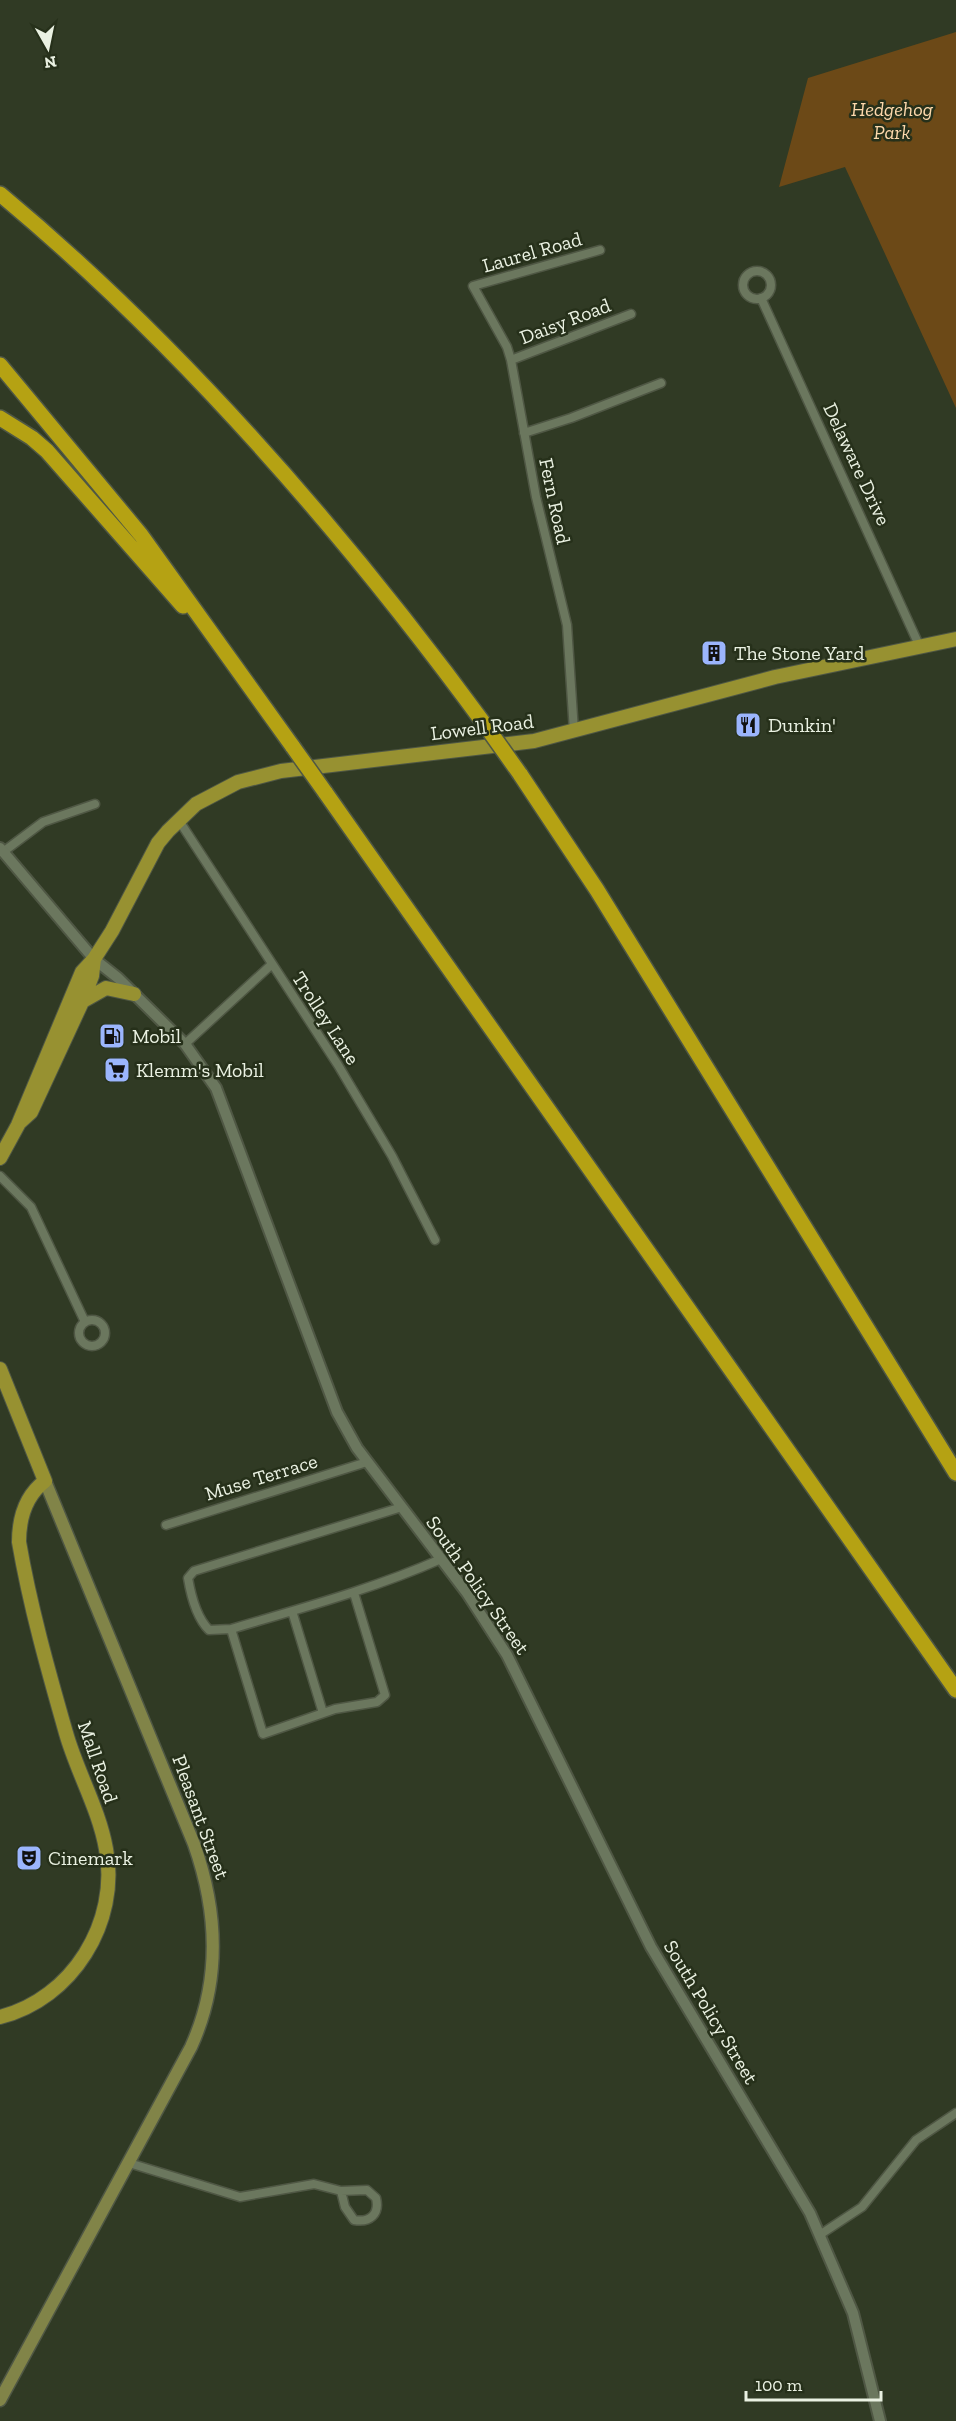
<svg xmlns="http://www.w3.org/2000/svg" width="956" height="2421" font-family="'Zilla Slab',serif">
  <rect width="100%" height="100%" fill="#303a24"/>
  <!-- green -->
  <path fill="#6c4917" d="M956,32V408L845,167L779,187L808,78Z"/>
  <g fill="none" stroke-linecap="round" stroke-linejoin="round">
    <!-- minor casing -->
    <g stroke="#4f5744" stroke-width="11">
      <path id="minor" d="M743 285a14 14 0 1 1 28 0a14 14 0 1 1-28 0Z
        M761,298L919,645
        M511,360L631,314
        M524,433L571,418L661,383
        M574,732L567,625L536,497L511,360L507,347L473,286L600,250
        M178,819L338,1065L392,1156L435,1240
        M3,852L43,822L95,804
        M185,1044L271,965
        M0,1176L31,1207L85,1322
        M79 1333a13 13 0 1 1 26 0a13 13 0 1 1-26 0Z
        M166,1525L367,1462
        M354,1593L385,1695L377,1702L335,1709L263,1734L231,1629C302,1608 373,1589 441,1559
        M292,1611L323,1713
        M231,1629L209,1630C196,1617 191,1596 188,1578L194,1571L402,1507
        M129,2163L240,2197L314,2184L341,2191L367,2190L376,2198C380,2214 370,2223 354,2220L345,2207L341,2191
        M821,2234L862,2207L916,2140L956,2113"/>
    </g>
    <!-- tertiary casing -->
    <g stroke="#4f5744" stroke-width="14">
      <path id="tertiary" d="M0,848L94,959L118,978L185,1044L216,1088L337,1412L357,1448L467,1593L507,1655L651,1947L810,2213L853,2313L880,2421"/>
    </g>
    <!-- secondary casing -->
    <g stroke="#4f5744" stroke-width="15">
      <path id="secondary" d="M0,2400L191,2047C221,1981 218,1912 194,1844L45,1481"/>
    </g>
    <!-- primary casing -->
    <g stroke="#4f5744" stroke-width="16">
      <path id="primary" d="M83,1001L106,988L134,994
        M20,1122L31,1112L82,1002L92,976L94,959
        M0,1158L18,1125L82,972L94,959L112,931L158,843L168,831L196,804L238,782L281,771L534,741L775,677L956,639
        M0,1369L45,1481C25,1496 19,1518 19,1542C30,1606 48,1670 66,1733C77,1772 99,1809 106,1849C120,1922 72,1999 0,2017"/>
    </g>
    <!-- motorway casing -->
    <g stroke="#4f5744" stroke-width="18">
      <path id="motorway" d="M0,194C185,348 346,535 488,729
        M0,365L141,535L293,747
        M0,418L32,438L47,451L183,606
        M520,774L597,890L956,1473
        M325,792L956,1690"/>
    </g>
    <!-- minor -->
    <use href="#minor" stroke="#6b775e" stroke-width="8"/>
    <!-- tertiary -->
    <use href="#tertiary" stroke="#6b775e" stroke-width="10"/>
    <!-- secondary -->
    <use href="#secondary" stroke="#818448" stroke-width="12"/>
    <!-- primary -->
    <use href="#primary" stroke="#979131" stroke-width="14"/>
    <!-- motorway -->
    <use href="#motorway" stroke="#b5a213" stroke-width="15"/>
    <!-- motorway-bridge casing -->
    <g stroke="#4f5744" stroke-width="18" stroke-linecap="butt">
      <path id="motorway-bridge" d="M488,729L520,774
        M293,747L325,792"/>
    </g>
    <!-- motorway-bridge -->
    <use href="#motorway-bridge" stroke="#b5a213" stroke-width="15"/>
  </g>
  <!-- icons -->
  <defs>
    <g id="building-square" transform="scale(1.35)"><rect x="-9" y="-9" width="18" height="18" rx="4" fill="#9bb5fd" stroke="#26301a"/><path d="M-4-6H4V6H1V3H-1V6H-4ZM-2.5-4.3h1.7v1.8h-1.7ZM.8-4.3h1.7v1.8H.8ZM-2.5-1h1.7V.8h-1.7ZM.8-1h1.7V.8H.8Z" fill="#111"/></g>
    <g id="restaurant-square" transform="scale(1.35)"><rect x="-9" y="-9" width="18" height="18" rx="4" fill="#9bb5fd" stroke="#26301a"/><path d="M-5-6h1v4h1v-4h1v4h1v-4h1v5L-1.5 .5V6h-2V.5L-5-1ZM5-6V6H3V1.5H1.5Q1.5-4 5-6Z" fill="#111"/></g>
    <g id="fuel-square" transform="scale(1.35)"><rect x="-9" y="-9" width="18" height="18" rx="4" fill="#9bb5fd" stroke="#26301a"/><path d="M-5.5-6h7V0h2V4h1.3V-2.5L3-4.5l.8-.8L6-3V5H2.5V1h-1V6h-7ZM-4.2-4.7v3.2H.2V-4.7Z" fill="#111"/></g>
    <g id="supermarket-square" transform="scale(1.35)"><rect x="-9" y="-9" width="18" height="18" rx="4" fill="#9bb5fd" stroke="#26301a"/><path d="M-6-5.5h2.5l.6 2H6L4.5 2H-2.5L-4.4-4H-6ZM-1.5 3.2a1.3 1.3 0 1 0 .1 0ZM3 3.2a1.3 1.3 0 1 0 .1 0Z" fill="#111"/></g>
    <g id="theatre-square" transform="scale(1.35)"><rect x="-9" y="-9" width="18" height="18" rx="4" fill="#9bb5fd" stroke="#26301a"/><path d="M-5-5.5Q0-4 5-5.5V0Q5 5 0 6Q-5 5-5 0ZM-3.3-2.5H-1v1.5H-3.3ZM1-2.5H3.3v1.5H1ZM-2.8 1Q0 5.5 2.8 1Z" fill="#111"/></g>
  </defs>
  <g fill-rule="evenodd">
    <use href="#building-square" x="714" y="653"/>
    <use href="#restaurant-square" x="748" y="725"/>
    <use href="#fuel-square" x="112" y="1036"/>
    <use href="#supermarket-square" x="117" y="1070"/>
    <use href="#theatre-square" x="29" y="1858"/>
  </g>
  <g text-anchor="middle" stroke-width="5" stroke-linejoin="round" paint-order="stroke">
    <!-- park labels -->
    <g font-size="20" font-style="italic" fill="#fed9ac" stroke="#26301a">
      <text x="892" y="116">Hedgehog<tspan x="892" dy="23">Park</tspan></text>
    </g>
    <!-- street labels -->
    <g font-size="20" fill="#eaf1e2" stroke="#26301a">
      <text transform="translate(532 252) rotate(-16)" y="7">Laurel Road</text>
      <text transform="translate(565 321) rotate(-21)" y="7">Daisy Road</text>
      <text transform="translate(857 464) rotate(65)" y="7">Delaware Drive</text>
      <text transform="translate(555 501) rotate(78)" y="7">Fern Road</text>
      <text transform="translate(482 727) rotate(-7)" y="7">Lowell Road</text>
      <text transform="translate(326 1018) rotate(57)" y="7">Trolley Lane</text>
      <text transform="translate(261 1477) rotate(-17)" y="7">Muse Terrace</text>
      <text transform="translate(478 1585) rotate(55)" y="7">South Policy Street</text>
      <text transform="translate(98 1762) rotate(71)" y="7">Mall Road</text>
      <text transform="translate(201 1817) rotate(70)" y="7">Pleasant Street</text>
      <text transform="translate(711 2012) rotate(59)" y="7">South Policy Street</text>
    </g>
    <!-- poi labels -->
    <g font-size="20" fill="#eaf1e2" stroke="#26301a" text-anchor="start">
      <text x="734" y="660">The Stone Yard</text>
      <text x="768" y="732">Dunkin'</text>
      <text x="132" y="1043">Mobil</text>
      <text x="136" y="1077">Klemm's Mobil</text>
      <text x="48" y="1865">Cinemark</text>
    </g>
  </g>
  <!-- north arrow -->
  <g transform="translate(48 48) rotate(171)" stroke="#26301a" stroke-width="4.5" paint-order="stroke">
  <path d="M0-4.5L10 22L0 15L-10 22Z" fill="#eaf1e2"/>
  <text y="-9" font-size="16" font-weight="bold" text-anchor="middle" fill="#eaf1e2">N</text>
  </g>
  <!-- scale -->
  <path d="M746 2391v9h135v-9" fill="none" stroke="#eaf1e2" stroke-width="3"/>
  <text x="755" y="2391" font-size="18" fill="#eaf1e2" stroke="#26301a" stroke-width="4.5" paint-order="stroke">100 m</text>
</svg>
